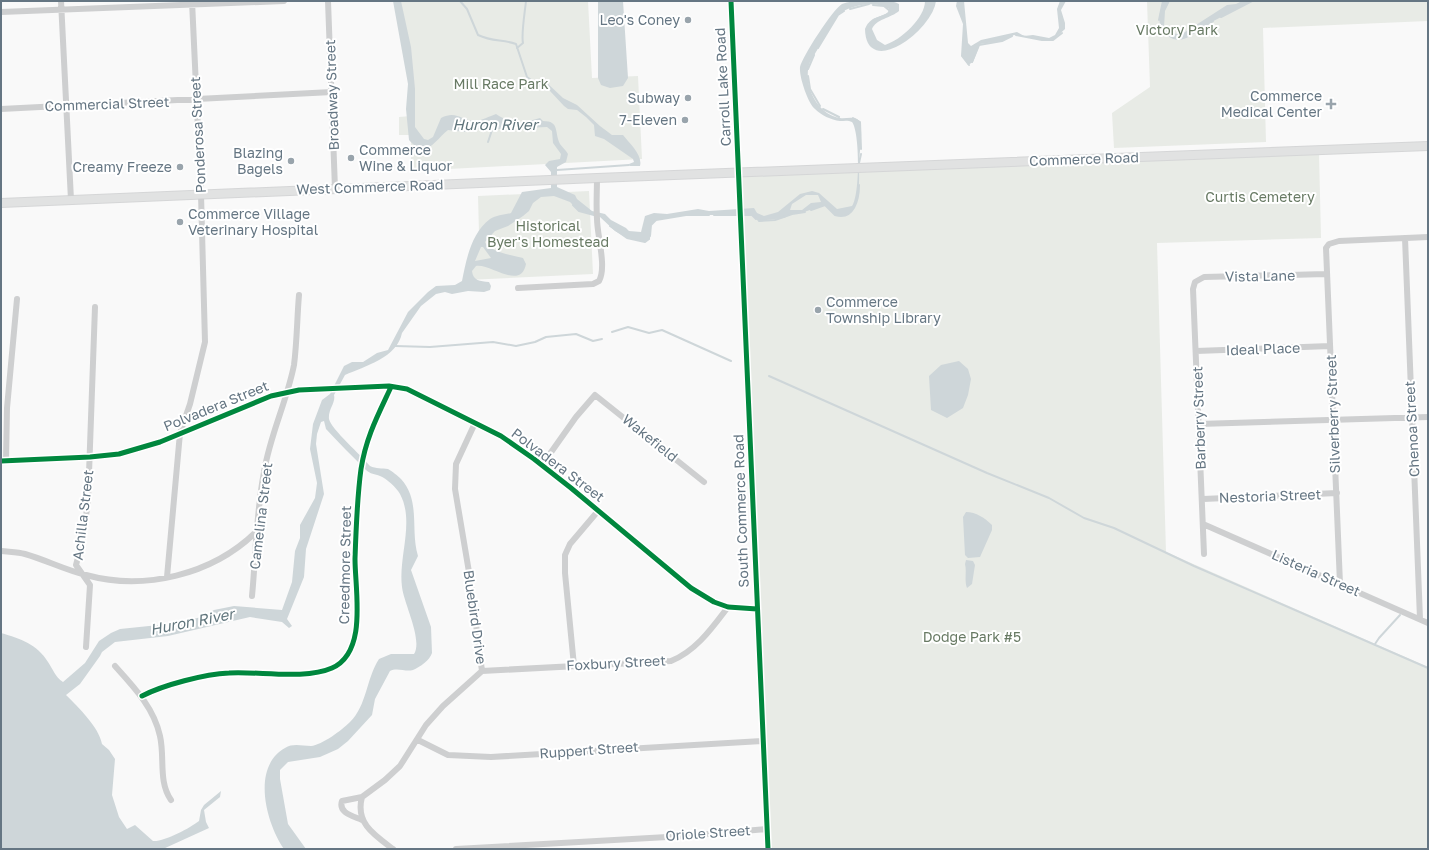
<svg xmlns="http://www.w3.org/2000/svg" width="1429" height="850" font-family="'Golos Text',sans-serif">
  <rect width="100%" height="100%" fill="#f9f9f9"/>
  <!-- green -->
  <path fill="#e8ebe6" d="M397,1H588L592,78L638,76L642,159L411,171V135H399V117L411,116V88Z
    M1147,1H1428V21L1263,28L1266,142L1114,148L1112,113L1150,87Z
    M1319,153L1321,238L1157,243L1166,552L1428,667V849H770L741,173Z
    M589,191L593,274L467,280L479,233L478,196Z"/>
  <!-- water -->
  <path fill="#ced6d9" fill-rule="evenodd" d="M393,1H401L411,47L415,89V127L424,139L428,140L433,137L441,118C457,110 461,121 475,121C481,121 490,116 496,114C510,124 524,123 540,118L543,121C560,121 554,132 560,144C562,147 566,150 568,154L566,162L557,167V187L575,195L577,199L592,211L605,214L611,220L626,228L629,231L641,232L645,216L654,213L667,214L698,209L709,211L754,208L757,213L764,216L778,212L800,194L812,191L819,193L837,209L852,206C860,195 860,132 852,122C848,120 844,121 840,121C831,120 821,115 815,109C808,103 799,77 800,67C802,57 833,9 842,4C851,0 865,1 875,1C883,1 893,0 899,4V11C891,18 876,19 872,29L877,40L885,45C901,40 925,18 925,1H935C932,29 867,78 866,29L873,19L888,13L889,9C875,0 850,5 838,15L810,62C802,83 816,114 840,118C847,119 855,115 860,122C863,138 859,151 859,166C859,181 862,223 835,215L825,205L801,213L792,214L784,218L758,221L752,215H686L656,220L651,225L650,239L645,242L627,238L615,231L600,217L579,211L570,202L554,196L541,197L533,203L529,211L523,216L508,226L495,231L485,242C488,251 513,256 523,258L526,264C521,291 490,263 476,266L472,271C473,281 480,281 489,282L491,286L490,290L484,292L468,291L452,294L445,292L436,294L421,306L402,333C397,358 365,366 345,375L334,395C336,403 328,409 329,419C331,429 362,456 370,466C376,469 382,468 388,469C392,471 398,476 401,479C421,501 410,530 418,556L411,570L431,627L432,653C430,660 420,667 413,670C405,672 397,667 390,671L375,699L372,715L348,741L338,749L320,757L288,762L280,770V779L288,824L306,849H284C266,823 251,767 285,748C293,743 302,746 311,746C322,745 342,730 350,722C367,705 366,679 379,659L391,654H414C423,640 404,604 402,587C398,557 415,522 400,494C396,487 387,479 380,476C375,474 370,474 366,470C353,457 339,443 326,429L324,421L321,422L317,434L316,444L324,494L306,549L304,577L287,619L292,626L289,628L282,622L250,617L168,636L115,642L102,652L100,656L80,684L66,695C78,707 99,727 102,744L109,750L115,759L112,795L119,817L127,829L135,825L153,841C164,842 190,828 199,821L201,810L204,805L221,791L220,797L204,810L206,822L209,828L163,849H1V633C21,639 37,644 48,662C53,669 55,677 63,682L85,663L99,641L111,633L120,629L178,623L201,617L214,610L234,606L282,610L292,582L295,551L300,538V525L315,498L317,483L310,449L313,424L322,400L330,394L344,366L352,362H363L377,353L388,350L408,312L428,292L436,286L455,285L462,281C466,261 471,233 490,219C496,215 504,215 511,213L522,192L551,188V172L545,165L549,161L560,159L561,154L553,143L552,131L547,127L524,128L519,125L504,129H476L466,132L448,130C435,140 427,160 409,140L406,109L408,84ZM806,195H818L821,202L811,203L802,210H790L792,204ZM481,247H483L491,258L475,261Z
    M598,1H623L628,78L623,86L610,88L601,85L598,78Z
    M958,1H964L968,43L971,46L981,40L1017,32L1024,36L1033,35L1049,38L1055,35L1059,28L1057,9L1060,1H1066L1061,10L1065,23V29L1053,40H1042L1014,35L1002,41L980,44L973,62L968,65L962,56L964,24L957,6Z
    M1163,1H1170L1165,11L1164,27L1171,30L1176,34L1185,32L1227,5L1236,4L1242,1H1252L1200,28L1185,38L1178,40L1170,37L1160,25L1159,17Z
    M534,82H546L563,98L577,105L600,126L612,135H623C629,143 643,155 640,166H630L629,164L634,162L633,159L604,139L595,136L594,125L586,117L577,110L568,109L564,106L550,91L536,86Z
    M959,361L968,369L971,379L968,395L963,408L947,418L931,410L929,376L941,365Z
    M966,512C976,512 985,518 992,525V530L980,557L968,558L965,555L963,517Z
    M966,560L973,561L975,565L972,584L967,588C964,580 967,572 965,564Z"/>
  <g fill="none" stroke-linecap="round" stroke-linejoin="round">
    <!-- stream -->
    <path stroke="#ced6d9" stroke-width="2" d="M460,1L467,9L478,35C493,42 502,39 516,44L527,77L534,82
      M958,1L957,6L964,24L962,56L969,65
      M873,5L884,6L890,11C885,20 872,14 866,29C867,78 932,29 935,1
      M850,9L869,4
      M1221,17L1252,1
      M1159,20L1163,1
      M1162,28C1172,43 1183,41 1196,31
      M1200,28L1213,21
      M1016,35L1042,40H1053L1062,33
      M517,48L523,43C521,35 525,11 526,1
      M818,48L838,15L844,11
      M972,62L979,45L1002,41L1012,36
      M808,69L814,55
      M808,76L810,89L820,106
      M823,109L839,117
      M853,118L860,122L861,149
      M488,142L492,130
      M859,163L861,154
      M557,170L629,165
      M573,205L579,211L594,215
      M811,210L825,205L835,215C854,221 859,199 859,185
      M714,215H752L756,219
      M759,221L775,220L792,214L805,212
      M610,226L627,238L645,242L649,239
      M650,236L651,225L656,220L686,215H709
      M612,332L628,327L649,333L662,330L731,361
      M395,346L430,347L493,342L516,346L535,342L546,337L576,334L593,341L602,339
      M769,376L987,473L1049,498L1084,518L1114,528L1194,566L1428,668
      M1375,644L1379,638L1400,615"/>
    <!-- major casing -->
    <g stroke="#d5d6d7" stroke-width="10">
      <path id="major" d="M1,203L597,178L1428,146"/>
    </g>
    <!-- minor -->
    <path stroke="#cecfd0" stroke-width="6" d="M61,1L71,200
      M328,1L335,189
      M731,1L768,849
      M1,12L284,1
      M1,109L332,92
      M1405,238L1420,619
      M518,288L593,284L599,281C607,267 597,235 597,219C596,205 597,191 597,178
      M1196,351L1330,346
      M475,423L456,464L455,489L470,578L482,671
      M1199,424L1428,417
      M6,460L7,408L17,299
      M1,461L90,457L119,454L160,442L271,396L299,390L389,386L407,389L501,436L534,459L571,488L691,588L714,602L728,607L757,609
      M542,465L576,417L595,395L704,482
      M1203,499L1337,493
      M1203,524L1428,623
      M1,551C9,552 18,552 25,554C46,560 65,570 86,575C144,591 212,575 256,532
      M1204,554L1193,289L1195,282L1204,277L1326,274
      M167,577L180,433L190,404L205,342L201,194L192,1
      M1340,584L1326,248L1329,244L1339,241L1428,237
      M252,596C256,555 256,513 264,472C270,435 287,401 294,365C297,342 297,318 299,295
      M86,647L90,585L76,565L83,538L88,501L95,307
      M115,666C134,687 154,708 160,736C165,758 158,781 171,800
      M574,666L565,573V555L570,544L598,511
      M482,671L671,661C696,651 712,628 728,607
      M142,696C163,685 205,674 229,673C258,671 305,680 332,668C368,652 355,591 355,559C356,529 357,498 361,469C366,437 378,415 391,387
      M418,740L448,755L491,757L762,741
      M362,797L342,801C338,813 353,816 362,820
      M393,849C374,835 355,823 362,797L385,780L400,766L426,725L443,706L482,671
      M456,849L685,836L767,829"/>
    <!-- major -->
    <use href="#major" stroke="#e1e2e2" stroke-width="8"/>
    <!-- cycleway casing -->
    <g stroke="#fff" stroke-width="8">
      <path id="cycleway" d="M731,1L768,849
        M1,461L90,457L119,454L160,442L271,396L299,390L389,386L407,389L501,436L534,459L571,488L691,588L714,602L728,607L757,609
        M142,696C163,685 205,674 229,673C258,671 305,680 332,668C368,652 355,591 355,559C356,529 357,498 361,469C366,437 378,415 391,387"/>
    </g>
    <!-- cycleway -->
    <use href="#cycleway" stroke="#00873e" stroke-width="5"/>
  </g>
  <!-- markers -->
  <g fill="#99a4ac" stroke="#fff" stroke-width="1.5">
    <circle cx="688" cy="20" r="4"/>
    <circle cx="688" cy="98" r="4"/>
    <path d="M1329 98h4v4h4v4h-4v4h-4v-4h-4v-4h4z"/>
    <circle cx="685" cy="120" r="4"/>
    <circle cx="351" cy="158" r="4"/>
    <circle cx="291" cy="161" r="4"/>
    <circle cx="180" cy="167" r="4"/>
    <circle cx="180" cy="222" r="4"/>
    <circle cx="818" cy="310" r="4"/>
  </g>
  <g text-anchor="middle" stroke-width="4" stroke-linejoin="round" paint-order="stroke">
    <!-- poi labels -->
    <g font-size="14" fill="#657683" stroke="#fff" text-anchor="end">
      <text x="680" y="25">Leo's Coney</text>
      <text x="1322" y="101">Commerce<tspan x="1322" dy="16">Medical Center</tspan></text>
      <text x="680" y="103">Subway</text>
      <text x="677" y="125">7-Eleven</text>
      <text x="359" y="155" text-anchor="start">Commerce<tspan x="359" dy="16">Wine &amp; Liquor</tspan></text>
      <text x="283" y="158">Blazing<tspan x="283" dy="16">Bagels</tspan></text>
      <text x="172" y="172">Creamy Freeze</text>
      <text x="188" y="219" text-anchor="start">Commerce Village<tspan x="188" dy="16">Veterinary Hospital</tspan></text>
      <text x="826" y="307" text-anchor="start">Commerce<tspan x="826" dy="16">Township Library</tspan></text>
    </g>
    <!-- park labels -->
    <g font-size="14" fill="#687a64" stroke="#fff">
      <text x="1177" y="35">Victory Park</text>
      <text x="501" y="89">Mill Race Park</text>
      <text x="1260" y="202">Curtis Cemetery</text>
      <text x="548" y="231">Historical<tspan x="548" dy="16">Byer's Homestead</tspan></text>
      <text x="972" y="642">Dodge Park #5</text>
    </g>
    <!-- street labels -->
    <g font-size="14" fill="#657683" stroke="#fff">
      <text transform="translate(723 87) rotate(-93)" y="5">Carroll Lake Road</text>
      <text transform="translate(332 95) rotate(-92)" y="5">Broadway Street</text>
      <text transform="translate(107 104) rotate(-2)" y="5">Commercial Street</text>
      <text transform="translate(198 135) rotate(-93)" y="5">Ponderosa Street</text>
      <text transform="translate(1084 159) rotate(-2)" y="5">Commerce Road</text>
      <text transform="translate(370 187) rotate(-2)" y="5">West Commerce Road</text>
      <text transform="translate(1260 276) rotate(-1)" y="5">Vista Lane</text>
      <text transform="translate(1263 349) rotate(-2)" y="5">Ideal Place</text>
      <text transform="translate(216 406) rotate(-22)" y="5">Polvadera Street</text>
      <text transform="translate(1333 414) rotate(-92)" y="5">Silverberry Street</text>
      <text transform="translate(1199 418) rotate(-92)" y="5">Barberry Street</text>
      <text transform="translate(1412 429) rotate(-93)" y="5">Chenoa Street</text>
      <text transform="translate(650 438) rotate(39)" y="5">Wakefield</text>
      <text transform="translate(558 465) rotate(37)" y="5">Polvadera Street</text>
      <text transform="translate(1270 496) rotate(-2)" y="5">Nestoria Street</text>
      <text transform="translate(741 511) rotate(-92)" y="5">South Commerce Road</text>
      <text transform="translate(83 515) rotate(-83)" y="5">Achilla Street</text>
      <text transform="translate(261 516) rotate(-83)" y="5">Camelina Street</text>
      <text transform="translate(345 565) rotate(-89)" y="5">Creedmore Street</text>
      <text transform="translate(1316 573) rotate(24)" y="5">Listeria Street</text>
      <text transform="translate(475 617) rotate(82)" y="5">Bluebird Drive</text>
      <text transform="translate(616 663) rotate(-3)" y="5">Foxbury Street</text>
      <text transform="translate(589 750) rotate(-4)" y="5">Ruppert Street</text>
      <text transform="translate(708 833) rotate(-4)" y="5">Oriole Street</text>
    </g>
    <!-- water labels -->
    <g font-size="15" font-style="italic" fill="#60757c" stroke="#fff">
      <text x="495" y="130">Huron River</text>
      <text transform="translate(192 622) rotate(-11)" y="5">Huron River</text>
    </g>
  </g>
  <!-- border -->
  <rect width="1429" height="850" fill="none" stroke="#657683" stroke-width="4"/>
</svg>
